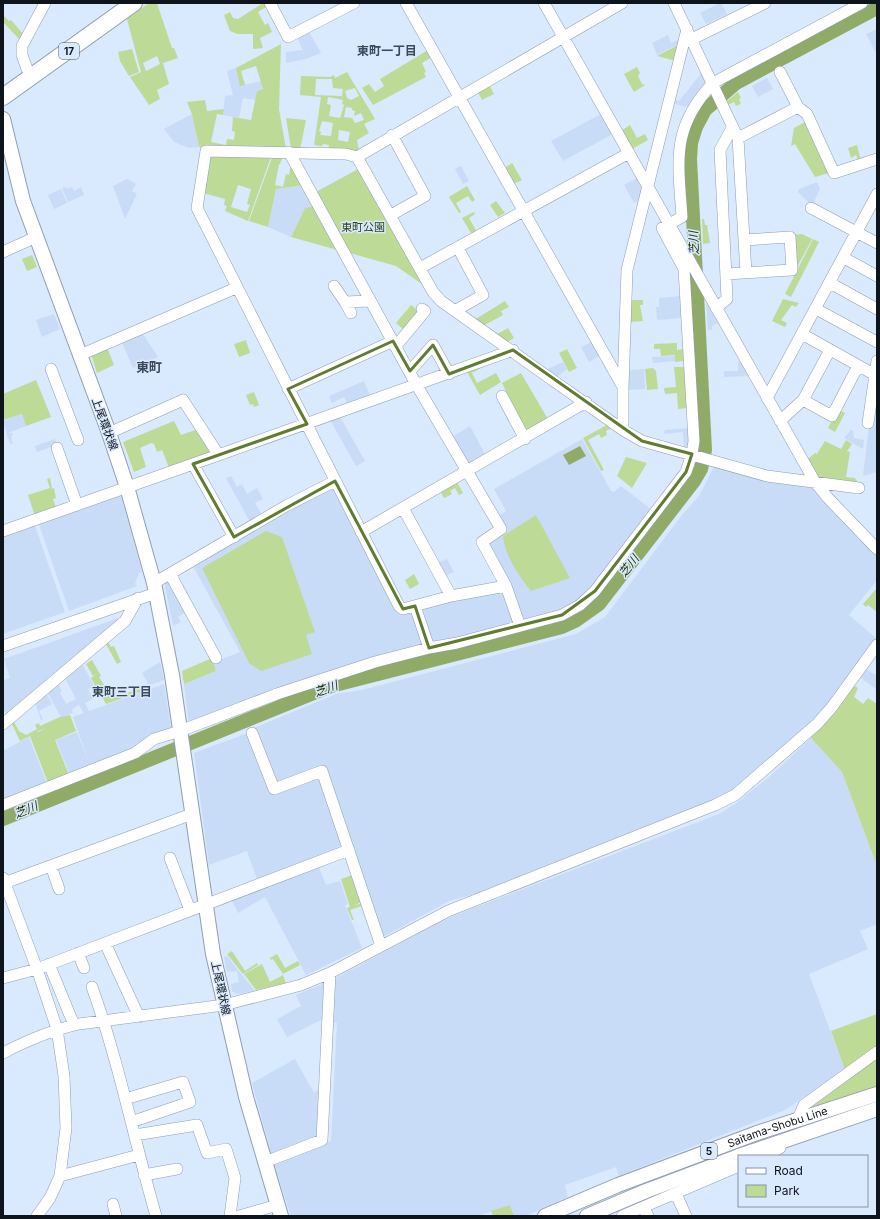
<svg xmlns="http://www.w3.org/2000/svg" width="880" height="1219" font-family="Inter,'Noto Sans JP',sans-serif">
  <rect width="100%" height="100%" fill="#d9e9fe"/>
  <!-- built -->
  <path fill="#c8dcf7" d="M720,3H721L727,14L706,24L700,13Z
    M877,29V55L866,34Z
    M308,30L321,53L306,59L297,36Z
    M668,35L671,43L680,39L682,42L657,55L652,43Z
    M302,50L306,59L286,63V52Z
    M236,68L240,86L261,81L263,89L257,91L255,100L243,98L239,118L223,115L225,96L233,95L227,71Z
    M701,70L706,79L705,84L698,91L687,107L672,103L673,100L679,101L700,75Z
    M767,78L773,89L758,97L752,86Z
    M192,114L199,147L189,148L174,142L164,129Z
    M601,114L613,134L563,161L551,141Z
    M461,166L469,181L463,184L455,169Z
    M637,178L643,192L642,199L634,203L624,185Z
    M127,179L136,184L132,191L137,194L125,219L113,186Z
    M817,182L820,189L812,206L798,192L799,189Z
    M304,185L315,206L305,208L291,237L268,227L276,189Z
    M66,187L67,189L72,187L74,191L81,187L84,195L68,202L62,188Z
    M61,189L67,203L54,209L48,195Z
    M680,296L682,318L657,320L656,307H659V298Z
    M706,302L718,323L712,326V330H708Z
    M54,314L60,329L42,337L36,320Z
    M141,331L158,357L133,368L121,340Z
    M594,341L601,355L589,362L581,347Z
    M675,356V361L653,363L652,357Z
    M563,362L567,369L556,378L548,372V369Z
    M738,362H741L749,376L724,377V371H738Z
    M644,369L645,389L627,390L626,375L631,370Z
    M364,381L371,398L348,406L344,397L332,403L329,396Z
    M877,394V472L863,476L869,426Z
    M22,414L26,426L8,433H12L13,435L11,436L13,444H10L3,421Z
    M339,415L365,461L356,466L329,418Z
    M470,426L487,458L469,468L452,437Z
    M689,428L691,443L684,448L683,432L664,434L665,430Z
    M851,430L853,431L854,438L864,440L863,449L844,438Z
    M55,439L57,445L37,452L35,446Z
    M582,439L611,491L614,492L621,486L652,510L594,588L563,611L524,623L486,544L505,530L498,517L506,511L494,489Z
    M714,467L812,484L877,556V580L849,615L877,639L816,720L730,794L478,893L449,901L383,937L352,847L258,882L247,851L209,865L194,753L248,733L254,728L336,694L362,690L576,634L605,617L682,515L699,496Z
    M231,476L237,487L242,484L247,494L257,488L263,499L255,503L263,517L251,524L226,478Z
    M330,488L335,490L400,613L411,611L423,645L189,725L184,684L216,671L212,663L240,652L193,566Z
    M120,493L142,572L139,573L135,584L137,586L69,611L38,522Z
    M34,523L65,612L3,634V534Z
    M447,559L454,572L444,576L437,563Z
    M169,578L186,612L178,617L181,622L173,626L164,581Z
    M504,591L515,624L433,643L422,606Z
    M121,617L122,619L6,715L3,707V681L10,678L4,659Z
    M160,662L164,680L149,685L142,673Z
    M82,663L94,686L88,689L93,699L85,703L89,711L164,684L171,728L154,734L134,750L70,775L56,740L77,732L90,765L73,717L84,713L79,705L72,709L73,713L61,717L47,692L58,684L62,691L60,693L66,704L76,699L65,678Z
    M864,668L877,676V690L858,676Z
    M46,693L52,704L39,711L43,719L41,720L35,703Z
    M29,737L47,784L3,801V751Z
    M811,738L842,772L877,866V924L860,931L868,949L809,974L845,1070L785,1110L619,1176L616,1167L565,1185L568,1197L526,1216H514L510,1205L478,1216H291L274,1164L331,1141L337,1023L332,1022L334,979L439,922L468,910L719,814L735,804L769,777Z
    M318,865L326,885L340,881L348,904L345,905L362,948L306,975L265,897L238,913L231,899Z
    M227,956L238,970L255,991L237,994L232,991L231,984L239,982L237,971L227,972L224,957Z
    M325,983L323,1019L287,1037L277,1019L301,1006L296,995Z
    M295,1059L314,1093L319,1089L317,1137L272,1156L252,1083Z"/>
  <!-- green -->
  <path fill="#beda97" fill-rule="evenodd" d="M149,3H157L172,48H174L178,58L163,63L169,84L157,90L160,99L149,105L130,77L141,72L127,19ZM157,56L160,64L146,71L143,63Z
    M263,3H266L268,6L258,12L265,25L268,23L272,32L260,38L263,48L253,49V34H237L230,31L224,15L230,12L233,18L238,19Z
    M3,15L9,21L11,20L24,35L20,40L3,22Z
    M281,44L279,109L286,149L283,150L199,147L192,114L187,102L205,100L207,111L224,109L223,115L217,114L211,142L226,145L227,139L234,140L235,132L232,131L233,117L251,120L257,91L263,89L256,66L241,71L245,85L240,86L236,68Z
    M680,44L676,61L657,56Z
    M132,49L139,72L129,76L120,61L118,52Z
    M428,50L432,57L422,63L426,72L424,73L426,77L373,105L362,88L369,84L375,92L384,86L380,79Z
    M637,67L640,73L638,76L642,84L645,85L634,92L624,74Z
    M347,72L375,119L364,124L369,133L357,140L359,150L354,152L328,151L329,145L323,144L322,146L314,145L321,97L300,95L301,76L330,77L334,75L335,78ZM316,79H332L333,88L343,89L342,96L315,95ZM355,88L359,96L351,100L347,98L345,91ZM328,97L343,100L342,104L344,105L340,118L329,116L331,105L327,104ZM346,107L352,108V110L355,111L354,116L361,113L364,120L355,123L352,118L344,117ZM322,121L333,123L331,136L320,135L321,132L319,131ZM339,130L350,132L348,142L338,140Z
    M489,84L494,94L482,100L477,90Z
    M738,92L741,98L739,99L741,104L736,106L734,102L728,105L726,102Z
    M286,118L306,120L300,150L291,149Z
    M807,121L829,173L815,177L795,144L791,146L794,128Z
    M630,125L637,138L645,134L648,140L632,149L622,130Z
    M857,145L861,161L859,162L856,155L851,158L848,148Z
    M272,154L248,221L225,211L227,206L224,205L225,199L203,193L208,155ZM238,185L251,189L247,204L250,205L247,212L231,207Z
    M273,155H287L304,185L276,189L268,227L249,221ZM282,158L288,159L289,163L291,164L289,175L286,174L283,187L275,185L279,164H280Z
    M512,163L522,180L512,185L503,169Z
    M360,168L429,289L396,266L346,252L314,193Z
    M467,186L475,200L472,202L468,196L456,203L461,212L459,213L449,197Z
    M496,201L505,213L498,217L490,205Z
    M315,206L341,251L291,237L305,208Z
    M474,212L475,214L469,218L477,232L472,235L462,218Z
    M702,219H704L705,225H707L710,243L703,244Z
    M802,234L812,239L795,271L792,235Z
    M813,239L819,242L791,297L785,294Z
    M32,255L37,267L27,271L22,259Z
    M783,299L799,303L796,307L792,305L781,320L787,323L785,327L772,321Z
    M630,300H643V305H640L643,321L629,322Z
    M505,301L509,307L501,311L503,315L483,326L474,320Z
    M411,305L420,312L405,331L396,323Z
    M508,328L514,338L507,342L497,334Z
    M246,340L250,353L239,357L234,344Z
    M677,343V350L685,349L686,359L683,361L675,362V355L661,356L660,349H654V344Z
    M107,347L114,365L97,373L91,354Z
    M567,349L577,368L569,372L559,353Z
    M482,364L483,367L472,373L477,383L496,373L501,382L480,395L466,370Z
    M674,367H685L688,408L678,409L677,393L665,394L664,388L676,387Z
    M653,368L656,371L658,389L647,390L645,369Z
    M521,373L549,421L526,431L502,383Z
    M36,380L51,417L26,426L22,414L3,420V394Z
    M254,392L259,405L254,407L253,404L250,405L246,395Z
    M838,410L845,413L835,432L828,428Z
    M174,421L181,435L198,429L212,452L170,470L162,450L157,452L154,444L151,443L140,448L146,467L134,472L123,442Z
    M607,425L612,428L606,431L607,435L601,438L599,434L588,440L604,470L601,471L583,438Z
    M846,440L852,444L847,451L850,452L846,477L855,478L858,483L819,479L808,459L815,453L817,454L825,441L841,449Z
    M626,457L647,463L632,488L617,476Z
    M50,478L52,488L49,489L54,488L56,498L53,499L57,510L36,519L28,495L50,488L47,479Z
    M457,482L463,493L459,495L455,488L450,491L452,494L444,498L441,493L442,490Z
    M536,515L570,578L531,591C519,576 505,556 503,536Z
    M266,531L282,537L315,632L306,635L312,654L261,671L249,663L202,568Z
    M414,574L419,584L410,589L405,580Z
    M877,588V612L868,605L866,607L863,604Z
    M108,642L111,647L114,646L121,662L117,664L106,644Z
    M212,658L216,671L184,684L182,671Z
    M92,660L101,676L99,677L104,685L97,689L91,678L97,674L93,676L86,664Z
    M147,685L148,689L106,704L102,697L108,693L111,698L117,695L118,697Z
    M853,685L858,688L854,697L863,704L868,698L877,704V866L842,772L811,738V734Z
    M70,715L76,731L55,740L69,775L48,783L30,736L20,741L11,722L13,720L19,731L26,735L37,729L38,732L46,728L38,731L35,725L39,723L40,726L60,717Z
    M355,874L364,901L353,906L363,903L364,905L350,910L354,920H352L347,908L350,907L341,879Z
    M232,951L245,971L257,963L258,965L243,974L227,954Z
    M277,954L285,968L298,961L300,965L283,974L273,959L271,960L270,958Z
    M262,964L270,982L283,975L286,983L256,990L244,974Z
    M877,1014V1046L845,1070L831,1031Z
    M877,1056V1089L806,1114L807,1109Z
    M510,1205L514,1216H493L491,1211Z"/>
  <!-- water -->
  <path fill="#90ab68" d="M580,446L586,456L569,465L563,455Z"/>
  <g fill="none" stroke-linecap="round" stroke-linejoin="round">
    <!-- river -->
    <path stroke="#90ab68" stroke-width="14" d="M3,819L331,686L562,627L575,621L599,604L694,481L701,469L705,450L690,159L691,143L696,127L705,110L736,83L877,8"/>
    <!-- minor casing -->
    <g stroke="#909eb2" stroke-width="12">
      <path id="minor" d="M270,3L288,37L354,3
        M406,3L623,387
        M544,3L815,482L828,498L877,549
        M674,3L738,138L746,273
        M692,39L765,3
        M27,69L22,55V46L45,3
        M780,72L798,107L807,114L834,173L877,159
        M738,138L798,107
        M289,152L416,384L501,529L482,542L506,586L520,626
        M357,157L433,292L441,301L623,430L642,441L767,476L859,488
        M811,208L877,243
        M391,215L425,196L392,135
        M3,252L36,237
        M844,258L877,276
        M420,268L629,153
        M726,274L792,270L790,237L744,240
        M830,283L877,309
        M334,286L345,302L370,301
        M345,302L351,313
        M716,308L727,299L720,150L732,128
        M816,309L877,342
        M456,310L483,295L458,248
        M802,334L877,376
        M396,346L425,311L422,309
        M80,355L236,288
        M51,369L78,440
        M410,371L433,345L449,374
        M288,389L393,341
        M502,396L525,439
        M767,398L877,194
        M803,400L832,416L858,366
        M780,421L803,400L830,350
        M868,423L877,361
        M623,430V387L627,270L687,29
        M109,433L183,400L218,454
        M57,448L77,505
        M403,508L451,596
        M3,531L193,464
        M361,532L586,402
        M234,537L193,464L513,350
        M170,574L216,658
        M154,583L286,506L335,481
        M506,586L451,596L403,609L399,606L197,208L206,151L346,154L357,157L622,3
        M415,606L429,648
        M3,646L156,593
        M3,724L125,621L138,598
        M252,733L274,789L322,771L381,946
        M3,805L135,753L154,739L180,731L277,694L375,662L429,648L457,643L562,615L580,605L595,591L686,472L692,454L694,441L684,269L662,228L682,217C678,160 671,128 713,83L862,3
        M170,858L190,910
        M51,866L59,889
        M3,878L37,969L57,1029L64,1076L66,1128L60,1176L50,1198L37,1216
        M4,883L192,814
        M105,943L139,1017
        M78,953L84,968
        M49,964L74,1025
        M3,978L37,969L349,850
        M92,987C119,1062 134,1140 156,1216
        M3,1053C28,1040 52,1030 79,1024L224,1005L301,985L330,973L448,911L715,805L735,795L817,724L832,707L877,645
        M125,1099L183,1082L190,1102L131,1122
        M797,1121L804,1105L877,1052
        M135,1135L197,1125L207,1153L226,1149L235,1178L230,1216
        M762,1156L780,1148
        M265,1162L322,1140L330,973
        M144,1175L177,1169
        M60,1176L139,1155
        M676,1194L686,1216
        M113,1204L116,1216
        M643,1207L648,1216
        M239,1216L278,1205
        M622,1216L739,1166"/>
    </g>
    <!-- major casing -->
    <g stroke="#909eb2" stroke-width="16">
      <g id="major">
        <path d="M3,119L23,201L109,433L127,487L154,583L172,675L213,954L246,1097L281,1216"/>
        <path d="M739,1156L877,1109"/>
        <path id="s1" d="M545,1216L618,1185L757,1133L877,1094"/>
        <path d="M587,1216L646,1191L739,1156"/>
      </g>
    </g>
    <!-- highway casing -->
    <g stroke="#909eb2" stroke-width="18">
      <path id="highway" d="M3,97L134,3"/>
    </g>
    <!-- minor -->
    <use href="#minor" stroke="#fff" stroke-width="11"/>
    <!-- major -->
    <use href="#major" stroke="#fff" stroke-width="14"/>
    <!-- highway -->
    <use href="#highway" stroke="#fff" stroke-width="16"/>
  </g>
  <!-- marked area -->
  <path fill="none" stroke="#607c31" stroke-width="3" stroke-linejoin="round" d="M393,341L410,371L433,345L449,374L513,350L642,441L692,454L686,472L595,591L562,615L429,648L415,606L403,609L335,481L234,537L193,464L307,424L288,389Z"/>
  <g text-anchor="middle" stroke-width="3" stroke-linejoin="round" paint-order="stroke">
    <!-- shield labels -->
    <g fill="#d9e9fe" stroke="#4b545f" stroke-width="1">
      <rect x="59" y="43" width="20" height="16" rx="3"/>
      <rect x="701" y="1143" width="16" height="16" rx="3"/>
    </g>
    <g font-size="10" font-weight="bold" fill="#0e141b">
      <text x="69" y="55">17</text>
      <text x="709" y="1155">5</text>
    </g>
    <!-- park labels -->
    <g font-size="11" fill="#304211" stroke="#d9e9fe">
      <text x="363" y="231">東町公園</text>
    </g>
    <!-- street labels -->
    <g font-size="11" fill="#0e141b" stroke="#d9e9fe">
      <text transform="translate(105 424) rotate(70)" y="4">上尾環状線</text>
      <text transform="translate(221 988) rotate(78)" y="4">上尾環状線</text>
      <text dy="4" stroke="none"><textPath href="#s1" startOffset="249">Saitama-Shobu Line</textPath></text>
    </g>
    <!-- neighbourhood labels -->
    <g font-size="12" font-weight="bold" fill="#3c495a" stroke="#d9e9fe">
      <text x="387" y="55">東町一丁目</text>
      <text x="122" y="696">東町三丁目</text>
    </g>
    <!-- water labels -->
    <g font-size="12" font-style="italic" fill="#283906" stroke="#d9e9fe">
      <text transform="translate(694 243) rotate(-93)" y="4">芝川</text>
      <text transform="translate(629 566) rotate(-52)" y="4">芝川</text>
      <text transform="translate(326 689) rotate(-19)" y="4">芝川</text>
      <text transform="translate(26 810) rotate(-22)" y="4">芝川</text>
    </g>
    <!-- quarter labels -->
    <g font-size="13" font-weight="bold" fill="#3c495a" stroke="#d9e9fe">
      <text x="149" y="372">東町</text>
    </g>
  </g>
  <!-- border -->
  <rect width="880" height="1219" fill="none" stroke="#0e141b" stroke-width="8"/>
  <!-- legend -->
  <rect x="738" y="1155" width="130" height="52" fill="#d9e9fe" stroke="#8894a3"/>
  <rect x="746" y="1168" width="20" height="6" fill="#ffffff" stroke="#8894a3"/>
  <text x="774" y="1175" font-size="12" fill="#0e141b">Road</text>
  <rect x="746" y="1185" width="20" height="12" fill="#beda97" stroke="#8894a3"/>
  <text x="774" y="1195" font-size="12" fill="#0e141b">Park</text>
</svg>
